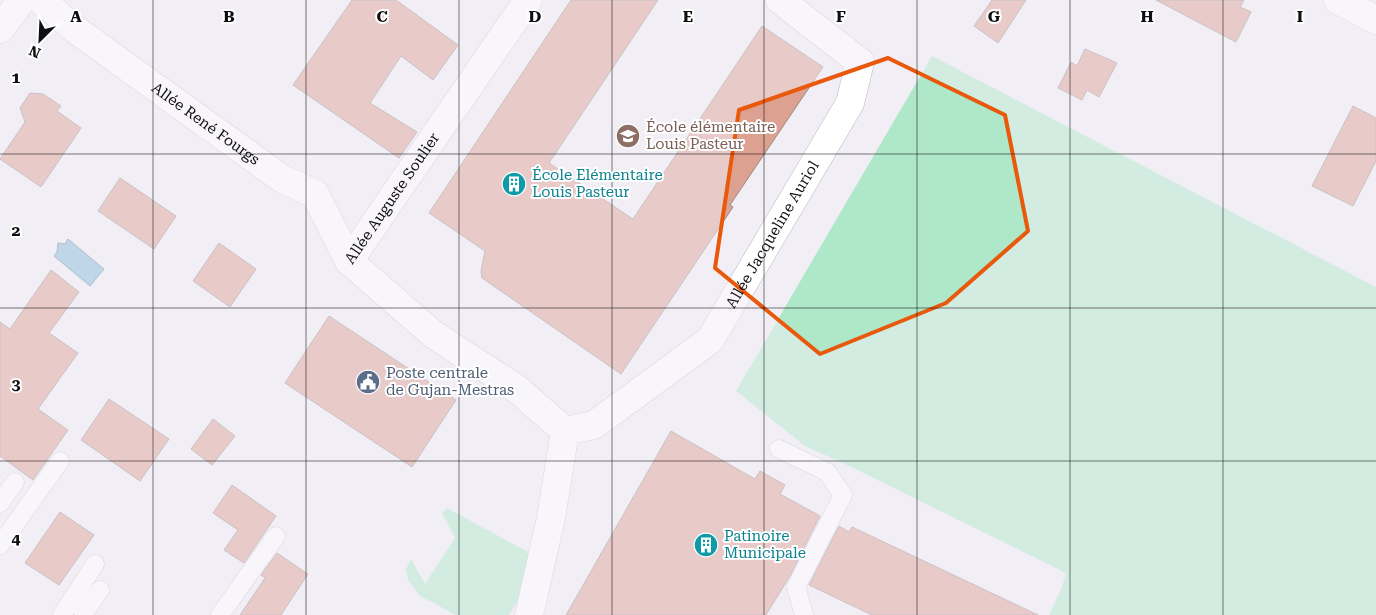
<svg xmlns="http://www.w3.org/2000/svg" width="1376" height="615" font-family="'Roboto Serif',serif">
  <rect width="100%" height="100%" fill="#f2eef6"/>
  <!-- green -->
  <path fill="#aee8c8" d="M932,56L1376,287V615H1049L1062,587L1066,573L849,466L805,446L736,391Z
    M447,508L530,553L518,601L509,615H456L420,596L408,580L406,569L411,559L425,584L455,538L442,513Z"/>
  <!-- water -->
  <path fill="#81b7d8" stroke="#5f849c" d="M68,239L104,269L90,286L54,256L57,252L58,243L65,244Z"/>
  <!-- building -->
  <path fill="#dca191" stroke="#958b88" d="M352,0H396L458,45L433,80L401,56L370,103L417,132L399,158L293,85Z
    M571,0H658L549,163L633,219L762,26L823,67L730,205L733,207L621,374L482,278L481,271L485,251L429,213Z
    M992,0H1026L998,43L974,26Z
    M1156,0H1244L1240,7L1251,12L1236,42Z
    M1085,49L1117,63L1099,97L1087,90L1082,100L1058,88L1071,62L1077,66Z
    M30,93L43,94L61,106L57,111L81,128L41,187L0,159L25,122L20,108Z
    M1353,106L1376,118V161L1353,206L1312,186Z
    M120,178L176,216L154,249L98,211Z
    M219,243L256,269L230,307L193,281Z
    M51,270L79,292L49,333L78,353L38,409L68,430L33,480L0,456V322L10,329Z
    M329,316L456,400L412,467L285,383Z
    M109,399L169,439L140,481L81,440Z
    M213,419L235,436L212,465L191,449Z
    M671,431L755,479L760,471L785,485L780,494L820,516L790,576L766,615H566Z
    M232,485L276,516L244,563L224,550L238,530L213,513Z
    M60,512L94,535L59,585L25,563Z
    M839,526L849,532L852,527L1038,615H872L809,585Z
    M277,553L308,574L281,615H240L265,578L261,575Z"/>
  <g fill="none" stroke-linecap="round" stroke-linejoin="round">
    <!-- lane casing -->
    <g stroke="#bdb9c1" stroke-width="19">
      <path id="lane" d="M779,449L827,472L843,495L796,587L804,615
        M0,503L15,482
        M0,545L60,461
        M62,615L95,564
        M83,615L100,590
        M220,615L276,536"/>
    </g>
    <!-- street casing -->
    <g stroke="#bdb9c1" stroke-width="29">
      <g id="street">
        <path id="s1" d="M41,0L76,30L281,178L315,194L349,261L433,334L517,389L565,431L551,518L529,615"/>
        <path d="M1338,0L1376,20"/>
        <path d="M0,29L22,0"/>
        <path id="s2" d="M349,261L528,0"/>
        <path id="s3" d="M565,431L594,425L710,340L850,103L860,62L780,0"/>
      </g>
    </g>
    <!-- lane -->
    <use href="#lane" stroke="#fff" stroke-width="18"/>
    <!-- street -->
    <use href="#street" stroke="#fff" stroke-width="28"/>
  </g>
  <!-- marked area -->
  <path d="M0 0H1376V615H0ZM888,58L1005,115L1028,231L946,303L820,354L715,268L739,110Z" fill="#f2eef6" fill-opacity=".55" fill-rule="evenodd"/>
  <path fill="none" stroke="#e8590c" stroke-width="4" stroke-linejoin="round" d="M888,58L1005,115L1028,231L946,303L820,354L715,268L739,110Z"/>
  <!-- grid -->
  <path fill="none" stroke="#0f0e11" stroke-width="1" stroke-opacity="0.55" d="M153,0V615M306,0V615M459,0V615M612,0V615M764,0V615M917,0V615M1070,0V615M1223,0V615M0,154H1376M0,308H1376M0,461H1376"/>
  <!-- icons -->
  <defs>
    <g id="school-disc" transform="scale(1.25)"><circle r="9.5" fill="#8d6e63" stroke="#fff"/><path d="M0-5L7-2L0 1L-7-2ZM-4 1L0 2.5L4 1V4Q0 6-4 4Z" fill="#fff"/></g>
    <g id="building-disc" transform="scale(1.25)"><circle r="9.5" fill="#0f9aa8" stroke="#fff"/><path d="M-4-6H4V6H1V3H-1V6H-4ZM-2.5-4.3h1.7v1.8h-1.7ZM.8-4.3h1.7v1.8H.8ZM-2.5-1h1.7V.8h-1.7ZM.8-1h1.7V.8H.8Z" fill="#fff"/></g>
    <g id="civic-disc" transform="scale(1.25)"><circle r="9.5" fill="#5c6f8a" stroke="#fff"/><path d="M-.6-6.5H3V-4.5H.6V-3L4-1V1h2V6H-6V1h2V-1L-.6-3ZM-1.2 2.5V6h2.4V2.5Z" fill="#fff"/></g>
  </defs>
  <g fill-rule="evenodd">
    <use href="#school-disc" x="628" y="136"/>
    <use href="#building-disc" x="514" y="184"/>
    <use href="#civic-disc" x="368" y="382"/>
    <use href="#building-disc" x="706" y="545"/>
  </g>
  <g text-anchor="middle" stroke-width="4" stroke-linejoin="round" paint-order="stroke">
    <!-- street labels -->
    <g font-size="15" fill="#0f0e11" stroke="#fff">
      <text dy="5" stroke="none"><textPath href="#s1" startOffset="206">Allée René Fourgs</textPath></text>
      <text dy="5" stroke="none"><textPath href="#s2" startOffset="76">Allée Auguste Soulier</textPath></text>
      <text dy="5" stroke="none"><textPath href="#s3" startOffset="296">Allée Jacqueline Auriol</textPath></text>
    </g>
    <!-- education labels -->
    <g font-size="15" fill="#785e54" stroke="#fff" text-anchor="start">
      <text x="646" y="132">École élémentaire<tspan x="646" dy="17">Louis Pasteur</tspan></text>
    </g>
    <!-- culture labels -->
    <g font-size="15" fill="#0d838f" stroke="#fff" text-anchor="start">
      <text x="532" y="180">École Elémentaire<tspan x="532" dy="17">Louis Pasteur</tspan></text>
      <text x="724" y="541">Patinoire<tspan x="724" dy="17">Municipale</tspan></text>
    </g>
    <!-- service labels -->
    <g font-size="15" fill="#4e5e75" stroke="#fff" text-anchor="start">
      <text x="386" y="378">Poste centrale<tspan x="386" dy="17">de Gujan-Mestras</tspan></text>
    </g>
  </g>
  <g font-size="16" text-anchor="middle" font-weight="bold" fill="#0f0e11" stroke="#fff" stroke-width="4" stroke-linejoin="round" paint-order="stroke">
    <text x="76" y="22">A</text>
    <text x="229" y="22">B</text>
    <text x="382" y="22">C</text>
    <text x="535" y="22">D</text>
    <text x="688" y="22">E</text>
    <text x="841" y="22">F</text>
    <text x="994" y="22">G</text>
    <text x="1147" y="22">H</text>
    <text x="1300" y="22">I</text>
    <text x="16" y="83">1</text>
    <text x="16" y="236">2</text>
    <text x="16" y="390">3</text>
    <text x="16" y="544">4</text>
  </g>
  <!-- north arrow -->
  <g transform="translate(40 40) rotate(204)" stroke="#ffffff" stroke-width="4" paint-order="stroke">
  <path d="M0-4L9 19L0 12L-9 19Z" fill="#0f0e11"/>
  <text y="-8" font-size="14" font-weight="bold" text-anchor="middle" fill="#0f0e11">N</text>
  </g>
</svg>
